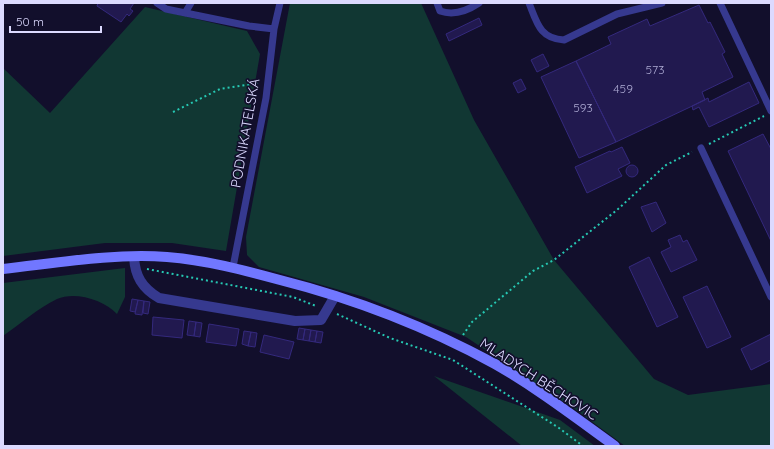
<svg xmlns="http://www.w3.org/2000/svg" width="774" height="449" font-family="Quicksand,sans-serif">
  <rect width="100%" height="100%" fill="#120f2c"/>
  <!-- green -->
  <path fill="#113733" d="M290,3H421L474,120L554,260L654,379L688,395L771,384V446H625L576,410L466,337L364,297L259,267L247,255L246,237Z
    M145,7L247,31L260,54L226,251L172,243H105L3,256V68L50,113Z
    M125,268V297L117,314C104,300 75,291 57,299C38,308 20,324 3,336V283Z
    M434,376L560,420L595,446H522Z"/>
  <!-- building -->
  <path fill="#21194f" stroke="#34297d" d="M98,3H134L130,9L133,11L129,16L127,14L121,22L97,6Z
    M699,5L708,23L710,22L725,52L722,54L733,77L702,92L705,100L616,142L576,61L611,44L608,37L647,19L650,26Z
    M479,18L482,25L449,41L446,34Z
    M543,54L549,66L537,72L531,60Z
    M576,61L616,142L579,158L541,77Z
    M521,79L526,89L518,93L513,83Z
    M749,82L759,103L709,127L699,107L693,110L692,106L708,98L709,102Z
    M763,134L771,149V241L728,151Z
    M622,147L630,163L618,169L622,176L587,193L575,167L610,151L611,152Z
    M626 171a6 6 0 1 1 12 0a6 6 0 1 1-12 0Z
    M656,202L666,223L652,232L641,207Z
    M680,235L683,242L687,240L697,260L671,272L661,252L671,247L668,240Z
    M649,257L678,317L657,327L629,267Z
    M707,286L731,337L707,348L683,297Z
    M132,299L138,300L135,312L130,311Z
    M138,300L144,301L142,315L135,314Z
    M144,301L150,302L148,314L143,313Z
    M153,317L184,320L182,338L152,335Z
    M189,321L196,322L194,336L187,335Z
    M196,322L202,323L200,337L194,336Z
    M209,324L239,329L236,346L206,342Z
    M299,328L305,329L303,340L297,339Z
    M305,329L311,330L309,341L303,340Z
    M311,330L317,331L315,342L309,341Z
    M244,331L251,332L248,346L242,344Z
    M317,331L323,332L321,343L315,342Z
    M251,332L257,333L255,347L248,346Z
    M771,334V360L751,370L741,349Z
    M264,335L294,342L289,359L260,352Z"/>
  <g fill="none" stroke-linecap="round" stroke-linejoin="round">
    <!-- path -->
    <path stroke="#26c8b3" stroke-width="2" stroke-dasharray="2 3" stroke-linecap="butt" d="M173,112L220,89L258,83
      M709,144L764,116
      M147,269L293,297L316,306
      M337,314L390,338L453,360L559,428L583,446
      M463,335L472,322L533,271L554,260L617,210L666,165L692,152"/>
    <!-- lane -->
    <path stroke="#36398f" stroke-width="7" d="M157,3L166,9L249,26L274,29
      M437,3L440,11C454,16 467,11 479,3
      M529,3C537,23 540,39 564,40L617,14L662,3
      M720,3L771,111
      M185,13L191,3
      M701,148L771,297
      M233,267L266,98L274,29L280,3"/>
    <!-- street -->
    <path stroke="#36398f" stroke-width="10" d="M134,257C135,276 142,288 159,298L295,321L321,320L335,296"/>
    <!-- secondary -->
    <path stroke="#7177ff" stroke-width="10" d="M3,269C57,263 113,253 167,257C206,260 243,270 280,280C355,299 427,327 495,364C537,388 576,418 615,446"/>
  </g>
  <g text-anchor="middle" stroke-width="3.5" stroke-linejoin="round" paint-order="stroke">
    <!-- number labels -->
    <g font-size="12" fill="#adaad3">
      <text x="655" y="74">573</text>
      <text x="623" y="93">459</text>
      <text x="583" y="112">593</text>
    </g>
    <!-- street labels -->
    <g font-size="14" fill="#dcdaff" stroke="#120f2c">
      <text transform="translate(245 133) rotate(-80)" y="5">PODNIKATELSKÁ</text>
      <text transform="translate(539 379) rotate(33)" y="5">MLADÝCH BĚCHOVIC</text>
    </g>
  </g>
  <!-- border -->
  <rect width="774" height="449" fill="none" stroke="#dcdaff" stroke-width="8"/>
  <!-- scale -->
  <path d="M10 26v6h91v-6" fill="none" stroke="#dcdaff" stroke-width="2"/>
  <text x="16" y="26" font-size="12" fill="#dcdaff" stroke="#120f2c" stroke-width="3" paint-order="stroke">50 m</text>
</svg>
